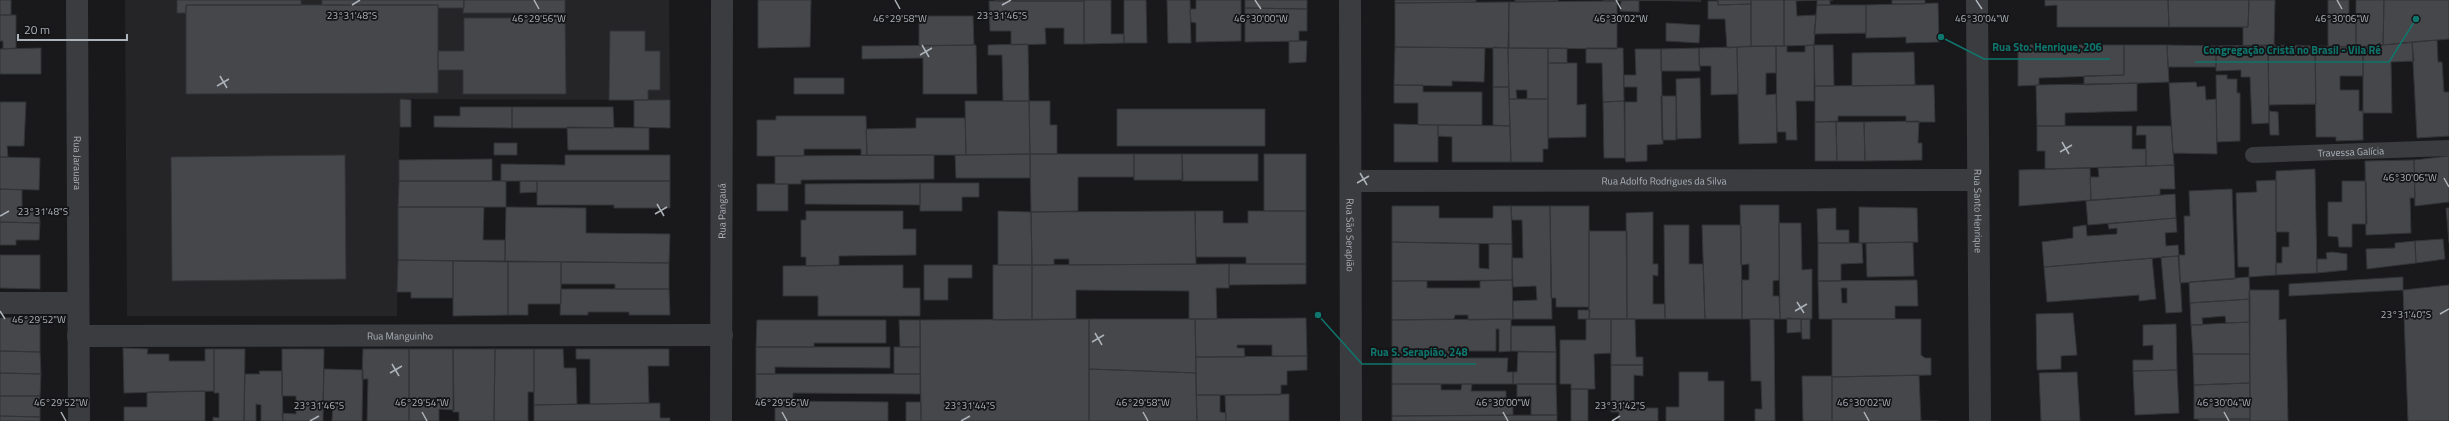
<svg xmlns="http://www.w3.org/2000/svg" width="2449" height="421" font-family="'Titillium Web',sans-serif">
  <rect width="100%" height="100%" fill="#19191b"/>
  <!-- built -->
  <path fill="#252528" d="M125,0H669L670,100L400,99L397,316H127Z"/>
  <!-- building -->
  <path fill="#46474b" stroke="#333437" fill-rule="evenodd" d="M0,0H11V15H0Z
    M177,0H301V5H186V13H177Z
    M322,0H464V8H438V5H322Z
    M464,0H565V13H463Z
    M758,0H811L810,47L758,48Z
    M995,0H1084V1H995Z
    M1111,0V34H1124V43L1084,44V0Z
    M1124,0H1146L1147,43H1124Z
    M1167,0H1190L1191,43H1168Z
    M1196,0H1241V41L1196,42V23L1191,22L1190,9H1196Z
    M1245,0H1307V9L1245,8Z
    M1395,0H1476V2L1395,3Z
    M1515,0H1558V1L1515,2Z
    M1639,0V12L1620,11L1621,1Z
    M1639,0H1603L1701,1Z
    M1718,0H1751V4L1718,5Z
    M1751,0H1784V46H1751Z
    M1784,0H1817L1796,1L1797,16L1816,15L1814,45L1784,46Z
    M1817,0H1833H1830V5H1817Z
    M1892,0H1925V4H1892Z
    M2045,0H2168L2169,27H2057V5L2045,6Z
    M2168,0H2249L2248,27H2169Z
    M2249,0H2275L2274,46H2243V27H2248Z
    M2328,0H2349V17H2356V47H2328Z
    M2356,0H2384L2383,45L2356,47Z
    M2384,0H2449V39L2383,45Z
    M989,1H1084V44H1064V28H1045L1046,44L1011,45V31H990Z
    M1617,1V49L1509,48V2Z
    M1708,1H1718V5L1751,4V46L1727,48L1725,19H1708Z
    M1509,2L1508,48L1395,47V3Z
    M1938,3L1939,42L1906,43V37L1866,38V5Z
    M186,5H438V93L186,94Z
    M1817,5H1866V33L1814,34Z
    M1245,8L1307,9V31H1299V41L1245,42Z
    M0,15H16V48L3,49V41H0Z
    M919,16H973L974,45L919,46Z
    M464,18H565L566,94H463V70H438V51H464Z
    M1666,23L1700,25L1699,43L1666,41Z
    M610,31H645V51H660V90H648V100H609Z
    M2437,40L2438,62H2442L2444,92H2449V136L2417,138L2412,42Z
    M1289,41H1307L1306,62L1289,63Z
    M2412,42L2414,61L2391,62L2392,113H2363V47Z
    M1028,44L1029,101H1003L1002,55H988V45Z
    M976,45L977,94H923V58L862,59V46Z
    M1814,45H1833L1834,86H1815Z
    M1814,45V101H1796L1797,140H1786V132H1777L1776,46H1787V52H1805V46Z
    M2018,45H2124V75L2039,78V85L2018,86Z
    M2124,45H2167L2169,82L2084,85V76L2124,75Z
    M2167,45L2216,46V67H2168Z
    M2268,45L2315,46L2316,104L2269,105Z
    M2268,45L2269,123L2252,124L2250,77H2241V70L2216,71V46Z
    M1776,46V73H1766V95L1776,94L1777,143L1739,144L1737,47Z
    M2315,46L2363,47V76H2340V90H2359V111H2363V140L2336,141V137H2316Z
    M1395,47L1485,48L1484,82L1452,81V86L1394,85Z
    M1493,47L1508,48L1509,87H1493Z
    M1737,47L1738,94L1711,95V66H1699V48Z
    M41,48V74H0V49Z
    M1508,48H1548V99H1527V90H1516L1517,99H1509Z
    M1548,48H1567V63H1548Z
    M1586,48H1623L1624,101L1603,102L1602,63H1586Z
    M1699,48L1700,71H1661V49Z
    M1635,49H1661L1663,144L1647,145V161L1626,162L1625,158V102H1637V87H1624V75H1636Z
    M1914,52L1915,85L1852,86V53Z
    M1548,63H1577V105L1586,104V137L1548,138Z
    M2216,75H2227V79H2237V93H2240V141L2217,142Z
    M794,78H844V94H794Z
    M1700,78L1701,138L1677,139L1676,79Z
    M2196,82L2197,87L2205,86L2206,100L2216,99L2217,154L2173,153L2169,83Z
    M2137,83V111L2065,113V126H2037L2036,85Z
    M1394,85H1423V92H1482V125H1418V103H1394Z
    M1934,85L1935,122H1906V116H1838V121L1815,122V86Z
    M1493,87H1509L1510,126L1493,125Z
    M1661,96H1676V140H1662Z
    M400,99L411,100V127H400Z
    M1509,99H1548V149H1543V162H1511Z
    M634,100H670V128L634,127Z
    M965,101H1029L1030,154L966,155Z
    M1029,101H1050V125H1057V154H1030Z
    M1624,101L1625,158H1604L1603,102Z
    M0,102H26L24,146H7L8,157H0Z
    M460,107H512V128L434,127V116H460Z
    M512,107H613L614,128H512Z
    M1117,109H1265V146H1117Z
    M2269,111L2278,112L2279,135H2270Z
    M776,116H866L867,155H861V149H804V156H757V120H776Z
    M916,118H965L966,155H867L866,129L916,128Z
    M1919,121L1918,143H1922V160L1865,161L1864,122Z
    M1815,122H1836L1837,161H1815Z
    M1836,122H1864L1865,161H1837Z
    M1394,124L1438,125V162H1394Z
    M1438,125L1510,126L1511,162H1452V137L1438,136Z
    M2037,126H2132V149H2146V166L2045,169V151H2037Z
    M2137,126H2171L2174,165L2146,166V135H2136Z
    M567,127L649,128V150H568Z
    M494,143H517V155H494Z
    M1030,154V178H956L955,155Z
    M1030,154H1134V177H1078V211L1031,212Z
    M1134,154H1182L1183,180H1134Z
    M1182,154H1258V181H1182Z
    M1264,154H1306V211H1264Z
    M345,155L346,279L172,281L171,157Z
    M565,155H670V181H501V164L565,165Z
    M934,155V179L801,180V184H775V156Z
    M2449,156V202L2415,206L2414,160Z
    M0,157L40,158L39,190L0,189Z
    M492,159V181H399V160Z
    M2414,160L2415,198H2410L2411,233L2366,235L2365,161Z
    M2174,165L2175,189H2160V195L2091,200L2090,177H2099L2098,168Z
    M2090,168L2091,200L2019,206V170Z
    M2315,169L2317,273L2276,275V263H2282V247H2289V232H2276V171Z
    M2276,180V275L2249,277V267H2238L2236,193L2257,192L2256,181Z
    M399,181H506V207H398Z
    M520,181H537V192L520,193Z
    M537,181H670V208H614V205H537Z
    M2342,181H2366L2367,224H2352V247H2339L2338,237L2328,236V202H2342Z
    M920,183V205L805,204V184Z
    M920,183H979V197H962V211H920Z
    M757,184H788V211H757Z
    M0,189L22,190V208L39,209L40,223L0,222Z
    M2232,189L2235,279L2180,283L2178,255H2185L2184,216H2190L2189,191Z
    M2175,194L2176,218L2088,225L2086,201Z
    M1740,205H1779V280L1773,281V296H1779L1780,319H1742V280H1749V264L1741,265Z
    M1392,206H1439V218H1493V206H1511L1512,244L1392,242Z
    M1511,206H1550L1552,319H1513V301L1537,300L1536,286L1513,287L1512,258H1523L1522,220H1512Z
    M1550,206H1589V307H1556V298H1551Z
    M398,207H484L483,240H505V261L398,260Z
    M506,207L586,208V233L670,234L669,263L505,261Z
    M1859,207L1917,208L1918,242L1859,243Z
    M1836,208V230H1849V243H1818L1817,209Z
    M2446,208H2449V243Z
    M806,211H903V229H916V255L839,256V265L806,266V257H801V220H806Z
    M998,211L1031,212L1032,265H998Z
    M1195,211L1196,264L1069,265V259H1054V265H1032L1031,212Z
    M1195,211H1223V223H1248V211H1306V264H1246V257H1196Z
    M1653,212V264H1658V276L1653,275V304H1665V319H1627L1626,213Z
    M2176,218L2177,232L2165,233L2166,246L2178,245L2179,256L2044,267L2042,242L2073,238V227L2086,225L2087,236L2117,234V228L2109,229L2108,224Z
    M0,222L40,223L39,240H16V245H0Z
    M1779,223H1801L1802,270L1812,269V319H1780Z
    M1664,225H1689V264H1703L1705,319H1665Z
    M1702,225H1741L1742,319H1705Z
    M1589,231H1627V319H1589Z
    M2443,239L2445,259L2416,263L2415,241Z
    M2415,241L2416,263L2367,269L2366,249L2395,248V243Z
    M1392,242L1479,244V268L1489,269V244H1512V280L1392,281Z
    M1913,242L1914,276L1867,277L1866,243Z
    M1818,243H1862L1863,263L1841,264V281H1818Z
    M2332,252L2347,254V270L2317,273V259H2327L2326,253Z
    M0,255H40V289L0,288Z
    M2179,256L2182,312L2166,313L2161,257Z
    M2152,258L2156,299L2139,301V295L2047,302L2044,267Z
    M398,260L453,261V298H411V292H397Z
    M453,261L508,262V315L453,316Z
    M508,262H561V304H528V315H508Z
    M561,262L669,263V289H615V284H561Z
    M1229,264H1306V284L1229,285Z
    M1229,264V288H1216L1217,319H1189V291L1076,290V319L1032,320V265Z
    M903,265V288H920V316H818V296H783V266Z
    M924,265H972V278H948V300H924Z
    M993,265H1032V320H993Z
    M2249,277L2250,299L2190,303L2189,282Z
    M2403,277V290L2289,296V284Z
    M1512,280L1513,319L1468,320V315H1455L1454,319L1392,320V281H1427V288H1480V281Z
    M1917,280L1918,306H1895V319H1819L1818,281ZM1841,288H1847V303H1842Z
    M2449,285V421H2408L2403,290Z
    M561,289H669L670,315H629V312H588V315H560Z
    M2249,290H2279V320L2286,319L2288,421H2250Z
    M2250,299V322L2226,323L2225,316L2202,318L2203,325H2191L2190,303Z
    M1578,310H1590L1589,319H1578Z
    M2073,313L2077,355L2061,356V369L2037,370L2036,314Z
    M40,317V352L0,351V318Z
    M1306,318L1307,356H1272V345H1237V348H1244L1245,357H1196L1195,319Z
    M1787,318L1801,319V332L1787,333Z
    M1089,319H1195L1196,373L1089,369Z
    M1089,319V421H921L920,320Z
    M1511,319V351L1499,352V329H1496V351H1392V320Z
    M1586,319H1611V353L1594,354L1595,389H1571V384H1560V340H1586Z
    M1611,319H1635L1636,357H1643V365H1611Z
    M1750,319H1774L1775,421H1755V409H1762L1761,381H1751Z
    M1801,319H1810V339H1802Z
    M1832,319H1921V355L1925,358H1931V375L1832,377Z
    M757,320H886V343H814V347H756Z
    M899,320H920V347H900Z
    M2250,322V354H2193L2191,325Z
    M2176,324L2177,370L2133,371V360H2153V345L2143,346V325Z
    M1511,326H1555L1556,352L1511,351Z
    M756,347H890V368L775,367V374H756Z
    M894,347H920V374H894Z
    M123,348L148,349L147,354H169V361H205V349H214V391L124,393Z
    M214,349H245L244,421H213V417L219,418V393H214Z
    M282,349H324L323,421H283L282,413L296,414V396H282Z
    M363,349H409V421H367L368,379H362Z
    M409,349H453L454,410L439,409V421H409Z
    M453,349H495L494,421H459V412H453Z
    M495,349H534V392H528V421H494Z
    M534,349H563L564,368H576L577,404L534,405Z
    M576,349H669V366H648L649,403L590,404V359H576Z
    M0,351L40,352L41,374L0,373Z
    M1392,351H1461V358H1508L1507,372H1513V384H1392Z
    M1518,352H1556V384H1513V372H1517Z
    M2193,354H2250V383L2194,385Z
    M1307,356V370L1287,371V385H1281V395H1196V357Z
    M1611,365H1643V376L1634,375V408H1658V421H1619V412H1611Z
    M324,369L363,370L362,421H332L333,401H323Z
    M1089,369L1196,373L1197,421H1089Z
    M2177,370L2179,413L2135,415L2133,371Z
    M259,371H282L283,421H261V405L256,404V421H244L245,374H260Z
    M1679,372H1708V381H1724V421H1666V407H1679Z
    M2077,372L2080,421H2041L2039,373Z
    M0,373L41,374L40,396H0Z
    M756,374H920V394L793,393V401H756Z
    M1919,375L1921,421H1939H1832V377Z
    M1802,376H1832V421H1803Z
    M2250,383V419H2194V385Z
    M1392,384H1441V390H1461L1462,384H1472L1471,391H1506V407H1513V415L1392,416Z
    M1517,384H1556L1557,415H1531V396L1517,397Z
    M1571,389H1588V421H1571Z
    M205,391V421H124V407H147V392Z
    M1289,394V421H1226L1225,395Z
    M1196,395H1220V412L1226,413V421H1197Z
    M0,396H40V417L0,416Z
    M775,401L888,402V421H775Z
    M906,402H921V421H906Z
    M660,403V418H670V421H534V405Z
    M1557,415V421H1392V416Z
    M0,416L40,417V421H0Z
    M2199,419H2250V421H2199Z"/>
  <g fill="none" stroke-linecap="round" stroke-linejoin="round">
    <!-- lane -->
    <path stroke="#3a3c40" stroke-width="16" id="s1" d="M2253,155L2449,148"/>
    <!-- street -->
    <g stroke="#3a3c40" stroke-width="22">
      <path id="s2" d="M77,0L79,421"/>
      <path id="s3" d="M1350,0L1351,421"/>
      <path id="s4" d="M1977,0L1980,421"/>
      <path id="s5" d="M1351,181L1978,180"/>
      <path d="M0,303H78"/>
      <path id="s6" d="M78,336L722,335"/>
      <path id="s7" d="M721,421L722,0"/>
    </g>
  </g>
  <!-- ticks -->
  <path fill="none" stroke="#acb3ba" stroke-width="1.5" d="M534,0L539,9M895,0L900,9M1255,0L1261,9M1616,0L1621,9M1976,0L1982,9M2337,0L2342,9M352,5L360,0M1002,5L1011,0M922,45L929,57M920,55L932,48M220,76L227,88M217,86L229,79M2062,142L2069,154M2060,152L2072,145M1360,173L1367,185M2444,178L2449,187M1357,183L1369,176M657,204L664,216M655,214L667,207M0,216L9,211M1797,302L1804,313M0,311L5,319M1795,311L1807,304M2440,314L2449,309M1095,333L1102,345M1092,342L1104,335M392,364L399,376M390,373L402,366M61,412L66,421M422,412L427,421M782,412L787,421M1143,412L1148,421M1503,412L1508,421M1864,412L1869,421M2224,412L2229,421M310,421L319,416M961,421L970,416M1612,421L1620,416"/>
  <g text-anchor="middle" stroke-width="3.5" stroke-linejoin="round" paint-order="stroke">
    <!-- street labels -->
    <g font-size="10" fill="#acb3ba" stroke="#141416">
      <text dy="4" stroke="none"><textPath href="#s1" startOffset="98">Travessa Galícia</textPath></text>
      <text dy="4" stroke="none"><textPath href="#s2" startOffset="163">Rua Jarauara</textPath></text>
      <text dy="4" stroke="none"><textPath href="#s5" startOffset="313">Rua Adolfo Rodrigues da Silva</textPath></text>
      <text dy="4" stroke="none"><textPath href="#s7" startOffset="210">Rua Pangauá</textPath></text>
      <text dy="4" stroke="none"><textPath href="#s4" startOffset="211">Rua Santo Henrique</textPath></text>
      <text dy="4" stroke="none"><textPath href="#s3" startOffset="235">Rua São Serapião</textPath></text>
      <text dy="4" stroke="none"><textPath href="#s6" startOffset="322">Rua Manguinho</textPath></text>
    </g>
  </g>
  <g font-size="10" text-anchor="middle" fill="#acb3ba" stroke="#141416" stroke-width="3.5" stroke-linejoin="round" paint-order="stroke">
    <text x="1002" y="19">23°31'46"S</text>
    <text x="352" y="19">23°31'48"S</text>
    <text x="539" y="22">46°29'56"W</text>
    <text x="900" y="22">46°29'58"W</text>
    <text x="1261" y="22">46°30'00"W</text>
    <text x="1621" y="22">46°30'02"W</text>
    <text x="1982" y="22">46°30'04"W</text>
    <text x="2342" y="22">46°30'06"W</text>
    <text x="2410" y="181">46°30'06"W</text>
    <text x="43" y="215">23°31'48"S</text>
    <text x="2406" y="318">23°31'40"S</text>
    <text x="39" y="323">46°29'52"W</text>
    <text x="61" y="406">46°29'52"W</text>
    <text x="422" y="406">46°29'54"W</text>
    <text x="782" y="406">46°29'56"W</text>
    <text x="1143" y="406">46°29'58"W</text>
    <text x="1503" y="406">46°30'00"W</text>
    <text x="1864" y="406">46°30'02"W</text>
    <text x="2224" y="406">46°30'04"W</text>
    <text x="319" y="409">23°31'46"S</text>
    <text x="970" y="409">23°31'44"S</text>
    <text x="1620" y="409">23°31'42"S</text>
  </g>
  <!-- callouts -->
  <path fill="none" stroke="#0f766e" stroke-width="1.5" d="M1941 37L1984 59H2110M2416 19L2389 62H2195M1318 315L1362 364H1476"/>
  <g fill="#0f766e" stroke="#141416" stroke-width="1.5">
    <circle cx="1941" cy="37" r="4"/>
    <circle cx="2416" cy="19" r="4"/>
    <circle cx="1318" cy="315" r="4"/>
  </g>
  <g font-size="11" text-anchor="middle" font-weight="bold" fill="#0f766e" stroke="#141416" stroke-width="3.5" stroke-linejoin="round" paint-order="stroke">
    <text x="2047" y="51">Rua Sto. Henrique, 206</text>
    <text x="2292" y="54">Congregação Cristã no Brasil - Vila Ré</text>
    <text x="1419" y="356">Rua S. Serapião, 248</text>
  </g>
  <!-- scale -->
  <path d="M18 34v6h109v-6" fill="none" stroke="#acb3ba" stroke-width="2"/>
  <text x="24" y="34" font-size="12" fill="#acb3ba" stroke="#141416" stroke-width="3" paint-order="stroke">20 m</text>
</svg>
